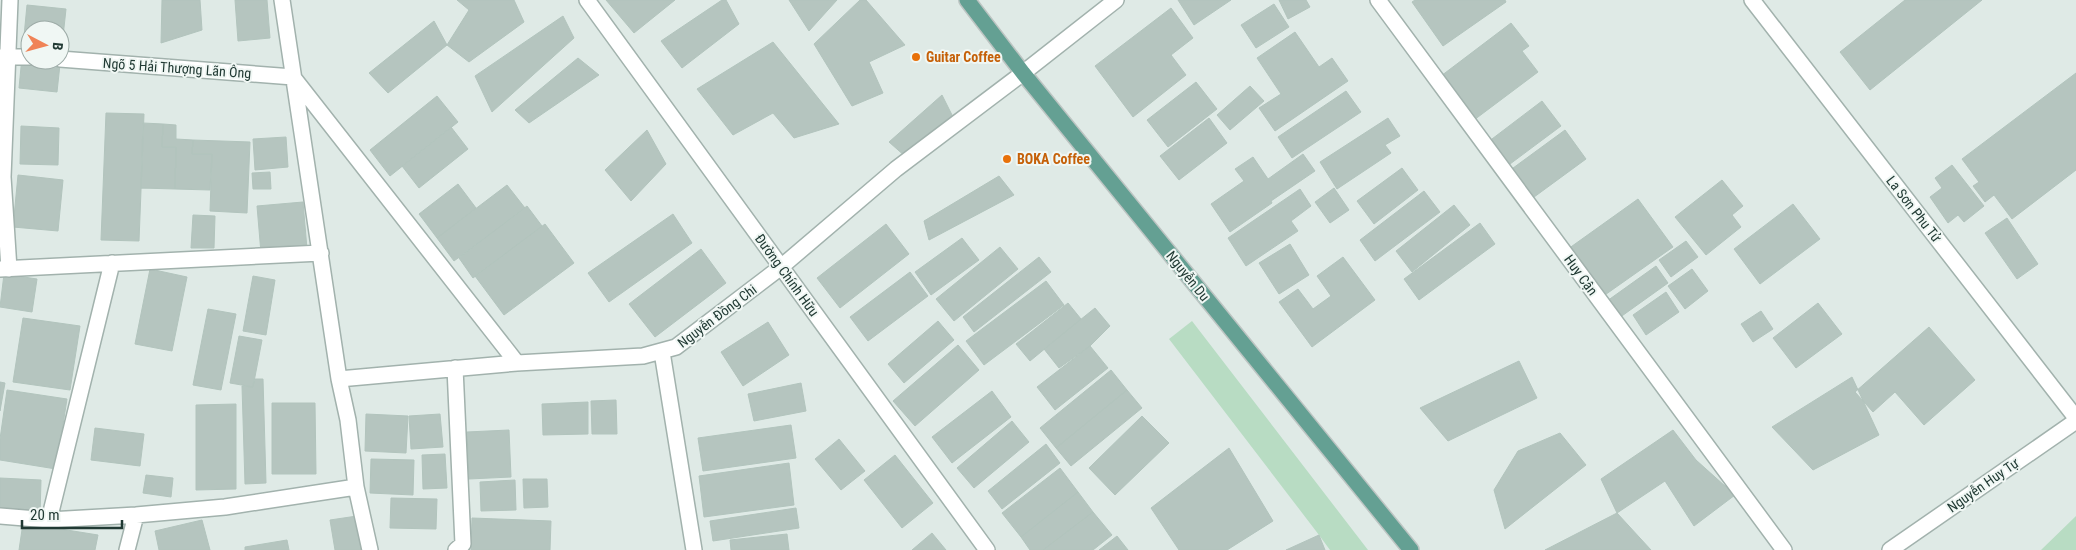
<svg xmlns="http://www.w3.org/2000/svg" width="2076" height="550" font-family="'Roboto Condensed',sans-serif">
  <rect width="100%" height="100%" fill="#dfeae6"/>
  <!-- green -->
  <path fill="#b8dcc3" d="M1192,321L1368,550H1330L1319,535L1169,339Z
    M2076,516V550H2041Z"/>
  <!-- building -->
  <path fill="#b5c5bf" stroke="#b2c4bd" fill-rule="evenodd" d="M162,0H200L202,30L161,43Z
    M235,0H267L270,38L238,41Z
    M457,0H514L524,22L469,62L447,45L469,10Z
    M606,0H675L634,33Z
    M722,0H726L739,24L682,68L661,41Z
    M789,0H837L809,31Z
    M860,0H866L905,45L869,62L883,93L852,106L814,44Z
    M1178,0H1231L1194,25Z
    M1279,0H1306L1310,7L1288,19Z
    M1415,0H1505L1506,2L1443,46L1412,2Z
    M1905,0H1982L1870,90L1840,52Z
    M1274,4L1289,27L1256,48L1241,25Z
    M27,5L66,9L57,92L19,88ZM30,30H60V60H30Z
    M1171,8L1193,38L1171,55L1186,75L1133,117L1095,66Z
    M563,16L574,38L492,112L475,76Z
    M434,21L447,45L388,93L369,73Z
    M1511,23L1529,46L1522,51L1538,72L1474,120L1441,76Z
    M1295,32L1319,67L1332,58L1348,81L1275,131L1259,108L1281,94L1257,58Z
    M773,42L839,124L794,138L773,113L733,135L697,89Z
    M578,58L599,75L529,123L515,110Z
    M2076,73V170L2012,219L1994,195L1985,202L1973,186L1979,182L1962,159Z
    M1196,82L1217,109L1168,147L1147,120Z
    M1250,86L1264,101L1230,130L1217,115Z
    M1346,91L1361,112L1292,158L1278,137Z
    M942,95L953,117L906,157L889,142Z
    M437,96L458,122L390,176L370,150Z
    M1542,101L1561,126L1506,167L1488,142Z
    M106,113L144,114L139,241L101,240Z
    M1209,118L1227,143L1179,180L1160,156Z
    M1388,118L1400,136L1385,145L1391,153L1337,189L1320,162Z
    M143,123L163,124L162,147H176L175,189L141,188Z
    M163,124L176,125V139L193,140L192,154H212L210,190L175,189L176,147H162Z
    M21,126L59,128L58,165L20,164Z
    M451,127L468,149L419,188L402,166Z
    M647,130L666,164L631,201L605,170Z
    M1565,130L1586,159L1530,200L1509,171Z
    M286,137L288,167L255,170L253,139Z
    M193,140L250,142L247,213L210,211L212,154H192Z
    M1303,154L1315,171L1271,201L1272,203L1230,232L1211,204L1244,181L1235,169L1253,157L1268,179Z
    M1952,165L1984,206L1964,222L1958,215L1948,223L1930,197L1942,188L1935,178Z
    M1402,168L1418,190L1374,224L1357,201Z
    M270,172L271,189H253L252,173Z
    M18,175L63,180L58,231L13,227Z
    M999,176L1014,195L929,240L924,221Z
    M1722,180L1743,206L1732,215L1741,227L1706,255L1675,217Z
    M458,184L476,208L437,238L419,214Z
    M507,185L525,208L454,261L437,238Z
    M1334,188L1349,210L1330,223L1315,202Z
    M1300,189L1311,206L1291,221L1298,231L1246,266L1228,238Z
    M1424,191L1440,212L1375,261L1360,240Z
    M1638,199L1673,247L1602,297L1568,249Z
    M303,202L307,249L261,253L257,206Z
    M1793,204L1820,239L1760,284L1734,249Z
    M1454,205L1470,225L1412,272L1396,251Z
    M527,206L542,226L473,278L459,258Z
    M673,214L692,243L609,302L588,273Z
    M193,215L215,216L214,248H191Z
    M2007,218L2038,264L2017,279L1985,233Z
    M1480,223L1495,244L1419,300L1404,279Z
    M545,224L574,263L504,315L475,276Z
    M886,224L909,254L840,308L817,278Z
    M962,238L979,260L931,295L915,272Z
    M1686,241L1698,257L1671,277L1659,260Z
    M1290,244L1309,275L1279,294L1259,263Z
    M1000,247L1018,269L954,321L936,299Z
    M701,249L726,283L655,337L629,304Z
    M1039,257L1051,272L974,332L963,317Z
    M1343,257L1375,300L1312,347L1279,302L1298,289L1313,309L1331,296L1317,276Z
    M1656,266L1668,283L1619,318L1607,301Z
    M150,269L187,277L172,351L135,344Z
    M1692,269L1708,291L1685,309L1668,286Z
    M910,272L928,296L868,341L850,317Z
    M4,274L37,279L32,312L0,307Z
    M253,276L275,280L266,335L243,331Z
    M1046,281L1064,305L984,365L966,341Z
    M1666,292L1679,312L1646,335L1633,315Z
    M1068,303L1081,319L1030,361L1016,344Z
    M1818,303L1842,334L1796,368L1773,338Z
    M1095,308L1110,326L1090,346L1059,368L1044,349Z
    M208,309L236,314L221,390L193,385Z
    M1761,311L1773,329L1753,342L1741,324Z
    M23,318L80,326L70,390L13,382Z
    M938,321L954,340L904,383L888,364Z
    M768,322L789,355L743,386L721,352Z
    M1929,327L1975,380L1924,425L1895,392L1873,412L1855,392Z
    M239,336L262,340L253,387L230,383Z
    M958,345L979,370L915,426L893,401Z
    M1090,346L1108,368L1055,410L1037,387Z
    M1519,361L1537,398L1448,441L1420,408Z
    M1111,370L1127,390L1056,448L1040,428Z
    M1852,377L1879,435L1813,470L1772,427Z
    M254,379H263L266,483L245,484L242,386L253,387Z
    M0,382L5,383L0,411Z
    M801,383L806,411L754,421L748,394Z
    M7,390L67,399L56,469L0,460V439Z
    M1127,390L1142,408L1071,466L1056,448Z
    M992,391L1011,417L952,463L932,437Z
    M616,400L617,434H592L591,401Z
    M588,402V434L543,435L542,404Z
    M272,403H315L316,474H272Z
    M236,404V489L196,490V405Z
    M366,414L408,416L406,453L365,451Z
    M440,414L443,447L411,449L409,416Z
    M1142,416L1169,443L1115,495L1089,468Z
    M1012,421L1029,442L974,488L957,468Z
    M791,425L796,458L703,471L698,438Z
    M95,428L144,434L140,466L91,460Z
    M509,430L511,477L469,479L467,432Z
    M1673,430L1696,460L1735,495L1694,526L1665,481L1617,513L1601,479Z
    M1560,433L1586,465L1505,529L1494,490L1518,451Z
    M839,439L865,471L841,490L815,459Z
    M1046,444L1060,463L1002,509L988,491Z
    M1229,448L1273,521L1227,550H1179L1151,508Z
    M445,454L447,488L423,489L422,455Z
    M895,455L933,503L902,528L864,480Z
    M371,459L414,460L413,495L370,493Z
    M789,463L794,505L704,517L699,476Z
    M1060,468L1078,492L1021,537L1002,513Z
    M146,475L173,478L171,497L143,493Z
    M0,478L41,480L40,516L0,514Z
    M523,479H547L548,507L524,508Z
    M515,480L516,510L481,511L480,482Z
    M1078,492L1093,512L1043,550H1030L1021,537Z
    M391,498L437,499L436,529L390,528Z
    M796,508L799,528L713,541L710,521Z
    M1093,512L1112,535L1093,550H1043Z
    M1617,513L1651,550H1545Z
    M357,516L363,550H335L330,520Z
    M472,518L551,521L550,550H471Z
    M202,520L210,550H159L155,531Z
    M23,523L98,535L95,550H19Z
    M932,533L946,550H912Z
    M787,534L789,550H731L730,540Z
    M1319,535L1325,550H1286Z
    M1117,536L1128,550H1099Z
    M287,540L289,550H245V547Z"/>
  <g fill="none" stroke-linecap="round" stroke-linejoin="round">
    <!-- minor casing -->
    <g stroke="#a2b2ad" stroke-width="18">
      <path id="minor" d="M282,0L339,379L348,420L356,487L370,550
        M587,0L987,550
        M1378,0L1784,550
        M1752,0L2076,418
        M0,57H30
        M60,59L293,77L517,363
        M0,269L321,253
        M9,269L3,177L10,0
        M662,352L694,550
        M455,368L463,544L456,550
        M339,379L517,363L643,356L676,347L781,267L896,169L1023,73L1116,0
        M0,516L49,520L136,515L225,507L356,487
        M49,520L112,263
        M127,550L136,515
        M1890,550L2076,421"/>
    </g>
    <!-- major casing -->
    <g stroke="#bcc4c2" stroke-width="18">
      <path id="major" d="M967,0L1023,73L1411,550"/>
    </g>
    <!-- minor -->
    <use href="#minor" stroke="#fff" stroke-width="15"/>
    <!-- major -->
    <use href="#major" stroke="#64a093" stroke-width="15"/>
  </g>
  <!-- markers -->
  <g fill="#e8710a" stroke="#f0f7f4" stroke-width="2">
    <circle cx="916" cy="57" r="5"/>
    <circle cx="1007" cy="159" r="5"/>
  </g>
  <g text-anchor="middle" stroke-width="4" stroke-linejoin="round" paint-order="stroke">
    <!-- food labels -->
    <g font-size="14" font-weight="bold" fill="#c56008" stroke="#f0f7f4" text-anchor="start">
      <text x="926" y="62">Guitar Coffee</text>
      <text x="1017" y="164">BOKA Coffee</text>
    </g>
    <!-- street labels -->
    <g font-size="14" fill="#213a34" stroke="#f0f7f4">
      <text transform="translate(177 68) rotate(4)" y="5">Ngõ 5 Hải Thượng Lãn Ông</text>
      <text transform="translate(1914 209) rotate(52)" y="5">La Sơn Phu Tử</text>
      <text transform="translate(787 275) rotate(54)" y="5">Đường Chính Hữu</text>
      <text transform="translate(1581 275) rotate(54)" y="5">Huy Cận</text>
      <text transform="translate(1188 276) rotate(51)" y="5">Nguyễn Du</text>
      <text transform="translate(717 316) rotate(-37)" y="5">Nguyễn Đồng Chi</text>
      <text transform="translate(1983 485) rotate(-35)" y="5">Nguyễn Huy Tự</text>
    </g>
  </g>
  <!-- north arrow -->
  <g transform="translate(45 45) rotate(96)"><circle r="24" fill="#f0f7f4" stroke="#9daba7"/>
  <path d="M0-4L9 19L0 12L-9 19Z" fill="#f08357"/>
  <text y="-8" font-size="14" font-weight="bold" text-anchor="middle" fill="#213a34">B</text>
  </g>
  <!-- scale -->
  <path d="M22 520v8h100v-8" fill="none" stroke="#213a34" stroke-width="2.5"/>
  <text x="30" y="520" font-size="15" fill="#213a34" stroke="#f0f7f4" stroke-width="4" paint-order="stroke">20 m</text>
</svg>
